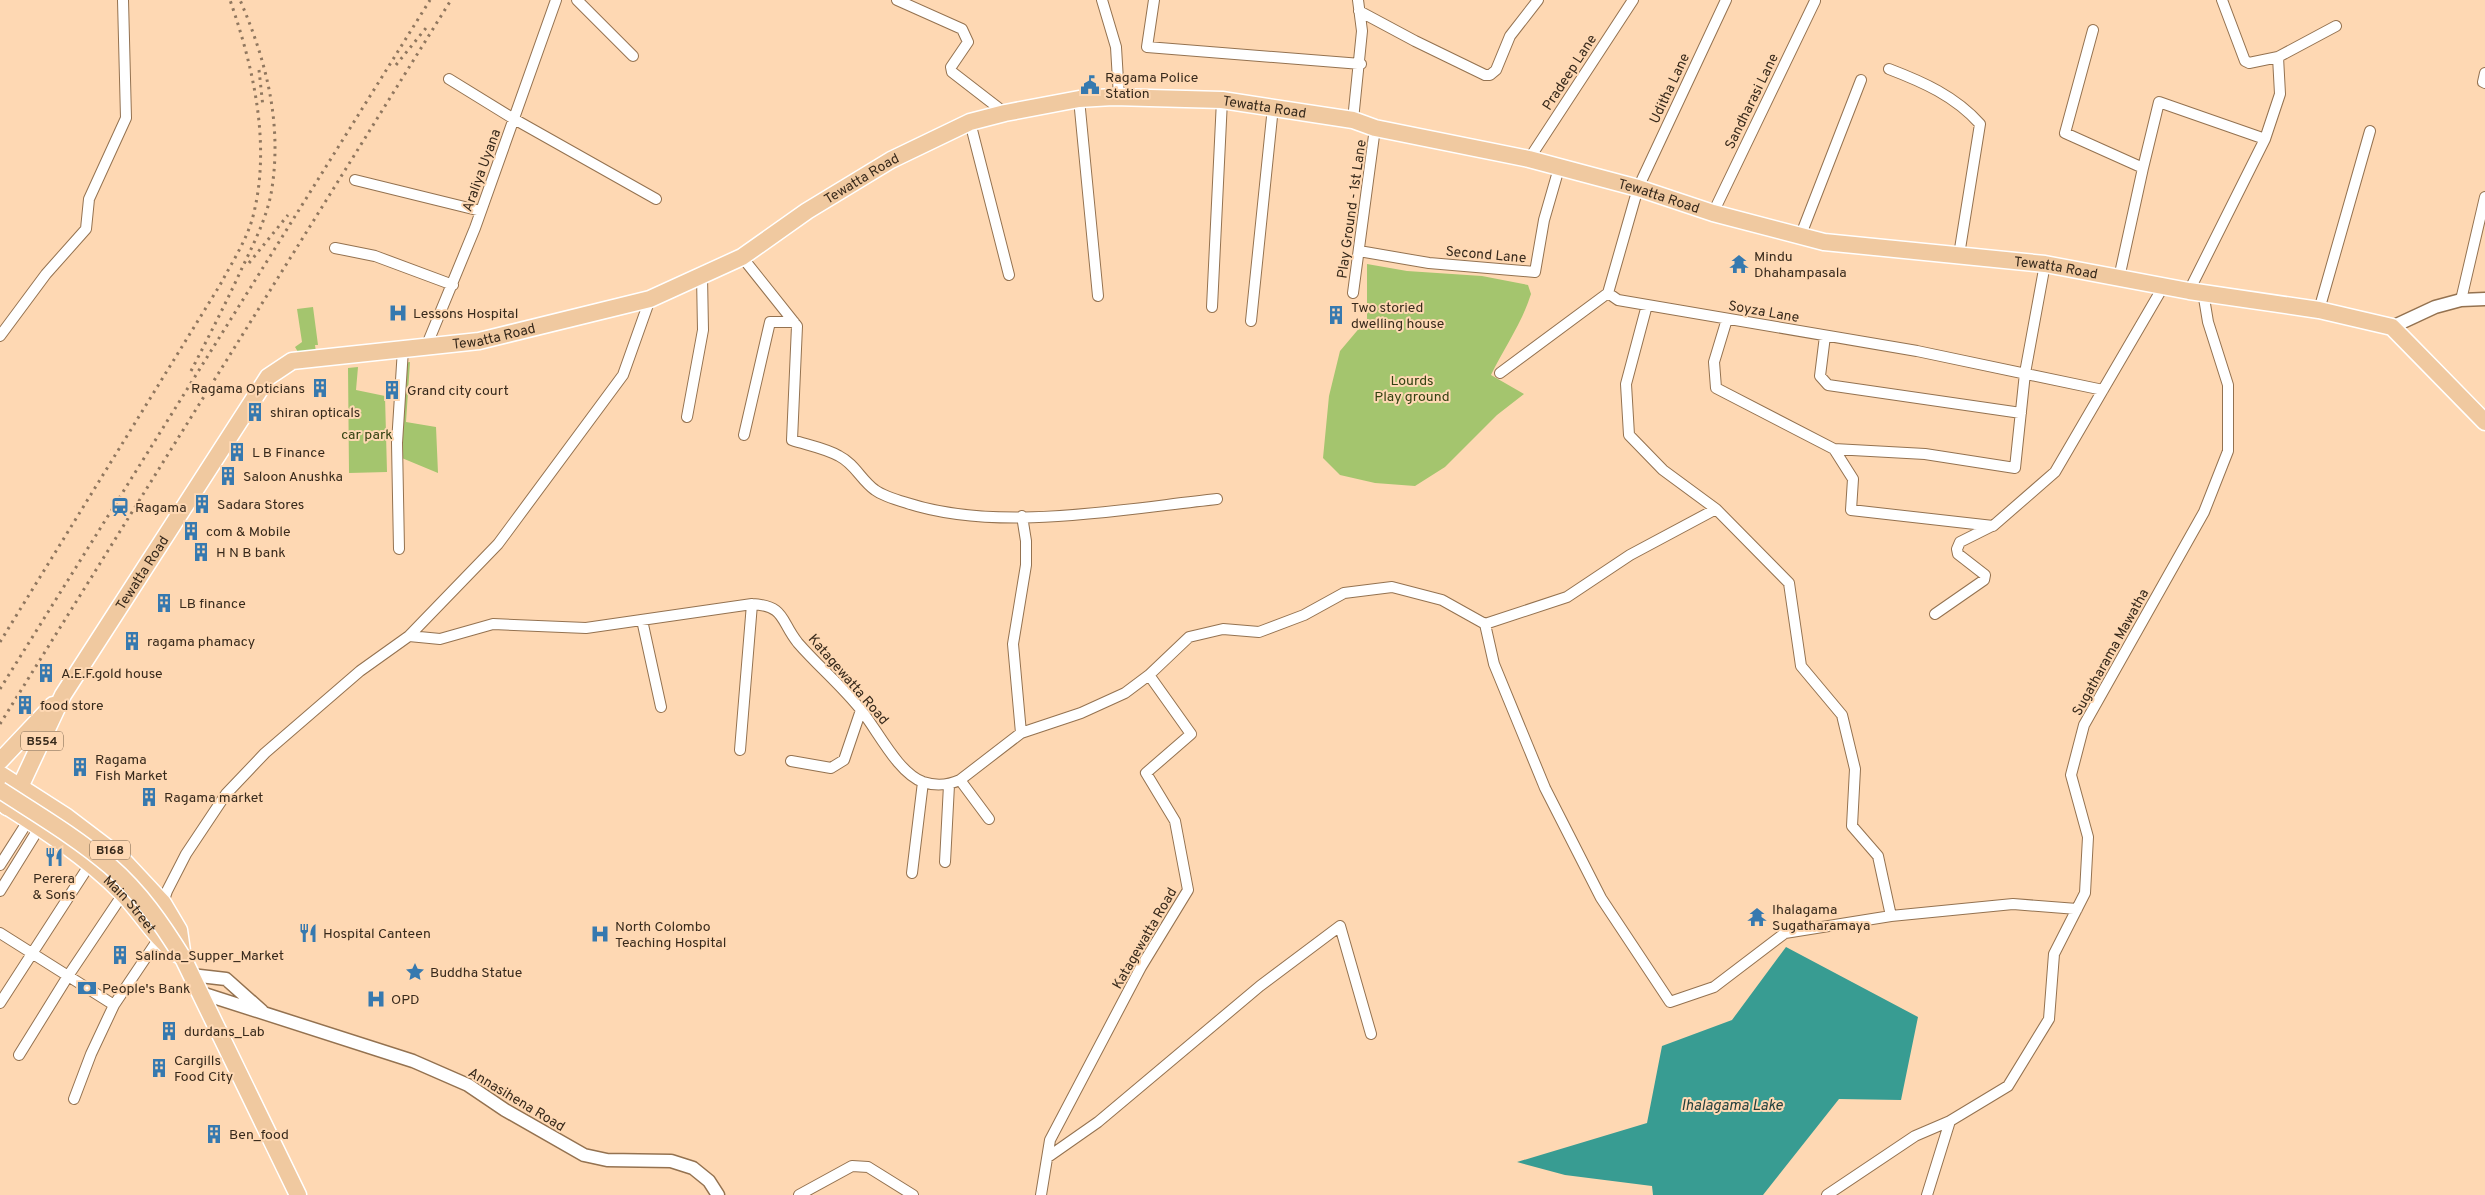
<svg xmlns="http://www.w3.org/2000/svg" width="2485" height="1195" font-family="Overpass,sans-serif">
  <rect width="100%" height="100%" fill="#fed8b3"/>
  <!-- green -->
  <path fill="#a4c56e" d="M1367,264L1407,271L1482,276L1528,285L1531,294C1522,323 1504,348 1491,375L1524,394L1497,415L1445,467L1415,486L1375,483L1340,475L1323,458L1329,396L1340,351L1367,319Z
    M313,307L318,345H315L316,352H298L295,347L302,342L297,309Z
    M410,362L406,422L436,427L438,473L397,456L404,363Z
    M358,367L356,390L385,396L387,472L349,473L348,368Z"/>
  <!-- water -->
  <path fill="#389c92" d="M1786,947L1918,1017L1901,1100L1839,1099L1763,1195H1653L1652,1186L1565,1175L1517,1162L1647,1123L1662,1046L1732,1020Z"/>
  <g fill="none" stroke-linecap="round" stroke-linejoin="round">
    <!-- minor casing -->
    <g stroke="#947250" stroke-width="12">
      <path id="minor" d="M577,0L633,56
        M897,0L962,29L968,42L951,67L952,72L1005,113
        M1102,0L1116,47L1119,97
        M1154,0L1147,47L1361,64
        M1726,0L1638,188L1608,293L1618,300L1917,351L2103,390
        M1359,11L1415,41L1485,75H1490L1496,70L1510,36L1538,0
        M2093,30L2065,133L2143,168L2119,278
        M2278,57L2336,26
        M1889,69C1923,82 1955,96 1980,124L1959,255
        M2485,73L2483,82L2485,83
        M449,79L514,119L656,199
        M1079,99L1098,296
        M1353,120L1362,31L1358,0
        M970,122L1009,275
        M1529,159L1633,0
        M2143,168L2159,102L2265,139
        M355,180L481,211
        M1713,213L1815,1
        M1800,237L1861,80
        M335,248L375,256L453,285
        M1359,251L1429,263L1535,272L1544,220L1559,168
        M742,257L797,326L792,440C807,445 825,448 839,456C855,464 861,480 875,490C883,496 897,500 907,503C999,533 1122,509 1217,499
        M2189,291L2265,139L2280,94L2278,57L2249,63L2245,61L2222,0
        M1353,293L1375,128
        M2461,300L2485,197
        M1212,307L1222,100
        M2319,310L2370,131
        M1727,319L1714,362L1716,388L1834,449L1925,454L2015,468L2025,373L2045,264
        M1251,321L1273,107
        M0,336L46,274L86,229L89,199L126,118L123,0
        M1825,336L1820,376L1828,385L2021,413
        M426,347L475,228L556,0
        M1500,373L1608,293
        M687,417L703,330L702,276
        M744,435L770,322H794
        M1834,449L1853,479L1851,510L1993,526L2055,472L2163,287
        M1716,509L1789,583L1801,666L1842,715L1855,769L1852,826L1878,856L1891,916
        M399,549L397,443L403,349
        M1935,614L1984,580L1985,575L1958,554L1957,549L1960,542L1992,526
        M642,620L661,707
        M1485,624L1567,597L1630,555L1716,509L1663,470L1629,435L1626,384L1647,305
        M409,636L440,639L493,624L586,628L752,604C786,606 780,621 798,643C818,666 842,686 861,710C878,731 898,773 923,782C935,786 949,785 960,780L1021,733L1081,713L1125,693L1149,675L1191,734L1146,773L1175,821L1188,890L1141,967L1050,1140L1041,1195
        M1149,675L1189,637L1223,629L1259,632L1304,615L1344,593L1392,587L1442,600L1485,624L1494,664L1545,788L1601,898L1670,1002L1714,987L1785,933L1891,916L2013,904L2077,909
        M1021,733L1013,644L1026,565V541L1022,516
        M740,750L752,604
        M791,761L831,768L844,760L861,710
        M960,780L989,819
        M945,862L949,785
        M0,865L28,821
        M912,873L923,782
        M0,891L39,828
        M163,903L167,891L186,854L226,794L265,753L360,671L409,636L498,544L623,375L650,299
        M0,933L114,1005
        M0,1003L90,864
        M19,1055L68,976L123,894
        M74,1099L91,1054L114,1005L159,938
        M1048,1157L1098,1122L1260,986L1340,926L1371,1034
        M799,1195L852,1166L868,1167L913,1195
        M1827,1195L1915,1136L1950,1121
        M1927,1195L1950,1121L2008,1086L2049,1019L2054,954L2085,893L2088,837L2071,775L2084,725L2204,512L2228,451V385L2208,322L2203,292"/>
    </g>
    <!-- tertiary casing -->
    <g stroke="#947250" stroke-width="15">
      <path id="tertiary" d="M2392,327L2435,307L2461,300L2485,299
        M191,975L226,979L262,1011
        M198,992L413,1061L468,1085L505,1110L584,1155L607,1160L671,1161L693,1168L709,1181L718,1195"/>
    </g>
    <!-- primary casing -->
    <g stroke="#fff" stroke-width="19">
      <g id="primary">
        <path d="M0,761L53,705"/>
        <path d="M0,774L67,817L121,858L163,903L179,930L183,958L298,1195"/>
        <path id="s1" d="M0,802C43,829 86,857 122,893C142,913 155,939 179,955"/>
        <path id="s2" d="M7,807L20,787L63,695L268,377L292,361L479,341L650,299L742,257L807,211L891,160L970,122L1005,113L1079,99L1113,97L1222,100L1353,120L1375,128L1529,159L1638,188L1713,213L1824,242L2045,264L2189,291L2319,310L2392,327L2485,422"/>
      </g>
    </g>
    <!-- minor -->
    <use href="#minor" stroke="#fff" stroke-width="10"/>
    <!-- tertiary -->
    <use href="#tertiary" stroke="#fff" stroke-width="12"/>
    <!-- primary -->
    <use href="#primary" stroke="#f0c9a0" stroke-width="16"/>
    <!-- rail -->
    <path stroke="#90775f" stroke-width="3" stroke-dasharray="2.5 5" stroke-linecap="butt" d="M396,65L426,28
      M259,70L263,107
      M249,263L288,215
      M191,371C209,336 227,301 243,266C255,241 268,215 272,188C282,122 266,60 240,0
      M0,642L220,285C231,264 245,243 252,220C272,148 254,69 230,0
      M0,689L430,0
      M0,724L451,0"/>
    <!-- primary-bridge casing -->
    <g stroke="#fff" stroke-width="19" stroke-linecap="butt">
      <path id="primary-bridge" d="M0,790C37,814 76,837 110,866C140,892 162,924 183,958"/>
    </g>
    <!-- primary-bridge -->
    <use href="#primary-bridge" stroke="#f0c9a0" stroke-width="16"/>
  </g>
  <!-- icons -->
  <defs>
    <g id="civic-bare" transform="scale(1.5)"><path d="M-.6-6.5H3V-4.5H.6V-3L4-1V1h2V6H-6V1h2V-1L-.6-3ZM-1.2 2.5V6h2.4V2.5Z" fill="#3679af" stroke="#fed8b3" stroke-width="2.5" paint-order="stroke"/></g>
    <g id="temple-bare" transform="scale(1.5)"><path d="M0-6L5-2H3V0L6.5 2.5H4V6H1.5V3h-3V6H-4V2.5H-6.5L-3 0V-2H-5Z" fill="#3679af" stroke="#fed8b3" stroke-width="2.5" paint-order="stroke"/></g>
    <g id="hospital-bare" transform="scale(1.5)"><path d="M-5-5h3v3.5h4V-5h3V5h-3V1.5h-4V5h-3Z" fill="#3679af" stroke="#fed8b3" stroke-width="2.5" paint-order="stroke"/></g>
    <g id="building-bare" transform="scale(1.5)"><path d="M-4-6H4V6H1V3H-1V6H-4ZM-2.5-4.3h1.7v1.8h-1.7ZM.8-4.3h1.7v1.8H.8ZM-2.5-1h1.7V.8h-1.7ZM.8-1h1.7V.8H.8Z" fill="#3679af" stroke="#fed8b3" stroke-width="2.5" paint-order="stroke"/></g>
    <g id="station-bare" transform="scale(1.5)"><path d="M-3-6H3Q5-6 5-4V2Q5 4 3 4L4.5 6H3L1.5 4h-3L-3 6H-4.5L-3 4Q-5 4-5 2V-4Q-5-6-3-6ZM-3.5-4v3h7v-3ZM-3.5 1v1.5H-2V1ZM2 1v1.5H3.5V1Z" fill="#3679af" stroke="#fed8b3" stroke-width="2.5" paint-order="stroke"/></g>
    <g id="restaurant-bare" transform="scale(1.5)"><path d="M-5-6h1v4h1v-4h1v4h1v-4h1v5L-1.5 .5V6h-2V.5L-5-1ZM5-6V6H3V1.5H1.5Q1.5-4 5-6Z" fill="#3679af" stroke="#fed8b3" stroke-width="2.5" paint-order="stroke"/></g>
    <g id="sight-bare" transform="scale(1.5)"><path d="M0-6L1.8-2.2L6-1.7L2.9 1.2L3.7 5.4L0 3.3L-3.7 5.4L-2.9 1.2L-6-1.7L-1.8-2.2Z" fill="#3679af" stroke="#fed8b3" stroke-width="2.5" paint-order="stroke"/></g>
    <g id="bank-bare" transform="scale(1.5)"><path d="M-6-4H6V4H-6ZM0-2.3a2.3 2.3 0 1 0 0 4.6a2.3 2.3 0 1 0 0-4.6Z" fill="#3679af" stroke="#fed8b3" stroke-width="2.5" paint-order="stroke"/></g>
  </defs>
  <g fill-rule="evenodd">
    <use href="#civic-bare" x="1090" y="85"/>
    <use href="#temple-bare" x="1739" y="264"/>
    <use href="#hospital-bare" x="398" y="313"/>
    <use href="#building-bare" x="1336" y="315"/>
    <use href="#building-bare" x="320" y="388"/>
    <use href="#building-bare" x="392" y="390"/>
    <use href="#building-bare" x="255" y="412"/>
    <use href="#building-bare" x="237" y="452"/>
    <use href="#building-bare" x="228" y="476"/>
    <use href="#building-bare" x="202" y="504"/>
    <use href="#station-bare" x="120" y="507"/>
    <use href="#building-bare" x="191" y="531"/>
    <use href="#building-bare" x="201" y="552"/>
    <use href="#building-bare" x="164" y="603"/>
    <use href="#building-bare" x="132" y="641"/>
    <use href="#building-bare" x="46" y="673"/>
    <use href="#building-bare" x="25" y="705"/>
    <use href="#building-bare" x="80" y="767"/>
    <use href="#building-bare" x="149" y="797"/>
    <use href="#restaurant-bare" x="54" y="857"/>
    <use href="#temple-bare" x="1757" y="917"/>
    <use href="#restaurant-bare" x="308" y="933"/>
    <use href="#hospital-bare" x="600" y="934"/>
    <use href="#building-bare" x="120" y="955"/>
    <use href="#sight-bare" x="415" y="972"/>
    <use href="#bank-bare" x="87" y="988"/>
    <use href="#hospital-bare" x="376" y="999"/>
    <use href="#building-bare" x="169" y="1031"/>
    <use href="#building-bare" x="159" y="1068"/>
    <use href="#building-bare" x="214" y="1134"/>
  </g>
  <g text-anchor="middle" stroke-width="4" stroke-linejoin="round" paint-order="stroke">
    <!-- shield labels -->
    <g fill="#fed8b3" stroke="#735e49" stroke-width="1">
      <rect x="21" y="731.5" width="42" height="19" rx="4"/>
      <rect x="90" y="840.5" width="40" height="19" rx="4"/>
    </g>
    <g font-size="12" font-weight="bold" fill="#382a1c">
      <text x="42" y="745">B554</text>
      <text x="110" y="854">B168</text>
    </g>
    <!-- street labels -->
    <g font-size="14" fill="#382a1c" stroke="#fed8b3">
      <text transform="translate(1569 72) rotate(-57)" y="5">Pradeep Lane</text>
      <text transform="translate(1669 88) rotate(-65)" y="5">Uditha Lane</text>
      <text transform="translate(1751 101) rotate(-64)" y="5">Sandharasi Lane</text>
      <text dy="5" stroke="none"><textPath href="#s2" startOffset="1561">Tewatta Road</textPath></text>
      <text transform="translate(481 170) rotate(-70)" y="5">Araliya Uyana</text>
      <text dy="5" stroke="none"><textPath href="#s2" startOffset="1141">Tewatta Road</textPath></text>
      <text dy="5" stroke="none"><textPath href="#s2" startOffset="1966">Tewatta Road</textPath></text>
      <text transform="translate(1351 209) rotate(-82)" y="5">Play Ground - 1st Lane</text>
      <text transform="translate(1486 254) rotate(5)" y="5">Second Lane</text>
      <text dy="5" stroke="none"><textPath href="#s2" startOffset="2371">Tewatta Road</textPath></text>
      <text transform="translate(1764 311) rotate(10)" y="5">Soyza Lane</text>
      <text dy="5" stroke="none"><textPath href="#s2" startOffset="736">Tewatta Road</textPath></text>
      <text dy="5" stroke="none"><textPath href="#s2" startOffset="271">Tewatta Road</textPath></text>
      <text transform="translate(2110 652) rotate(-61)" y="5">Sugatharama Mawatha</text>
      <text transform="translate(849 679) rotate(49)" y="5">Katagewatta Road</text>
      <text dy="5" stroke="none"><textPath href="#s1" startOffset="166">Main Street</textPath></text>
      <text transform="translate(1144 938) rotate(-60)" y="5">Katagewatta Road</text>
      <text transform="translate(517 1099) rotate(31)" y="5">Annasihena Road</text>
    </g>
    <!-- poi labels -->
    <g font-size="14" fill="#382a1c" stroke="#fed8b3" text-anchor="start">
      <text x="1105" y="82">Ragama Police<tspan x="1105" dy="16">Station</tspan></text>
      <text x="1754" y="261">Mindu<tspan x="1754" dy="16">Dhahampasala</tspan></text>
      <text x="1351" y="312">Two storied<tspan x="1351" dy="16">dwelling house</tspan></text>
      <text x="413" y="318">Lessons Hospital</text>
      <text x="305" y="393" text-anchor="end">Ragama Opticians</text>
      <text x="407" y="395">Grand city court</text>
      <text x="270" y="417">shiran opticals</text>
      <text x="252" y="457">L B Finance</text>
      <text x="243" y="481">Saloon Anushka</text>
      <text x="217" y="509">Sadara Stores</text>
      <text x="135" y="512">Ragama</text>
      <text x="206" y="536">com &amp; Mobile</text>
      <text x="216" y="557">H N B bank</text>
      <text x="179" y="608">LB finance</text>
      <text x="147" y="646">ragama phamacy</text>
      <text x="61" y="678">A.E.F.gold house</text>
      <text x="40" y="710">food store</text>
      <text x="95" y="764">Ragama<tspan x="95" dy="16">Fish Market</tspan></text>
      <text x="164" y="802">Ragama market</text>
      <text x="54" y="883" text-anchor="middle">Perera<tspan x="54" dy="16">&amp; Sons</tspan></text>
      <text x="1772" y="914">Ihalagama<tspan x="1772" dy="16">Sugatharamaya</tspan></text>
      <text x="615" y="931">North Colombo<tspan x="615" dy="16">Teaching Hospital</tspan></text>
      <text x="323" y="938">Hospital Canteen</text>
      <text x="135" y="960">Salinda_Supper_Market</text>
      <text x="430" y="977">Buddha Statue</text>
      <text x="102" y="993">People's Bank</text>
      <text x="391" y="1004">OPD</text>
      <text x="184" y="1036">durdans_Lab</text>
      <text x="174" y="1065">Cargills<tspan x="174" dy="16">Food City</tspan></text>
      <text x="229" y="1139">Ben_food</text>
    </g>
    <!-- park labels -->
    <g font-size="14" fill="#314111" stroke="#fed8b3">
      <text x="1412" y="385">Lourds<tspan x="1412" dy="16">Play ground</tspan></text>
      <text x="367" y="439">car park</text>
    </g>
    <!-- water labels -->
    <g font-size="15" font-style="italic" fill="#213f3c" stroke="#fed8b3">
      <text x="1732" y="1110">Ihalagama Lake</text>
    </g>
  </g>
</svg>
